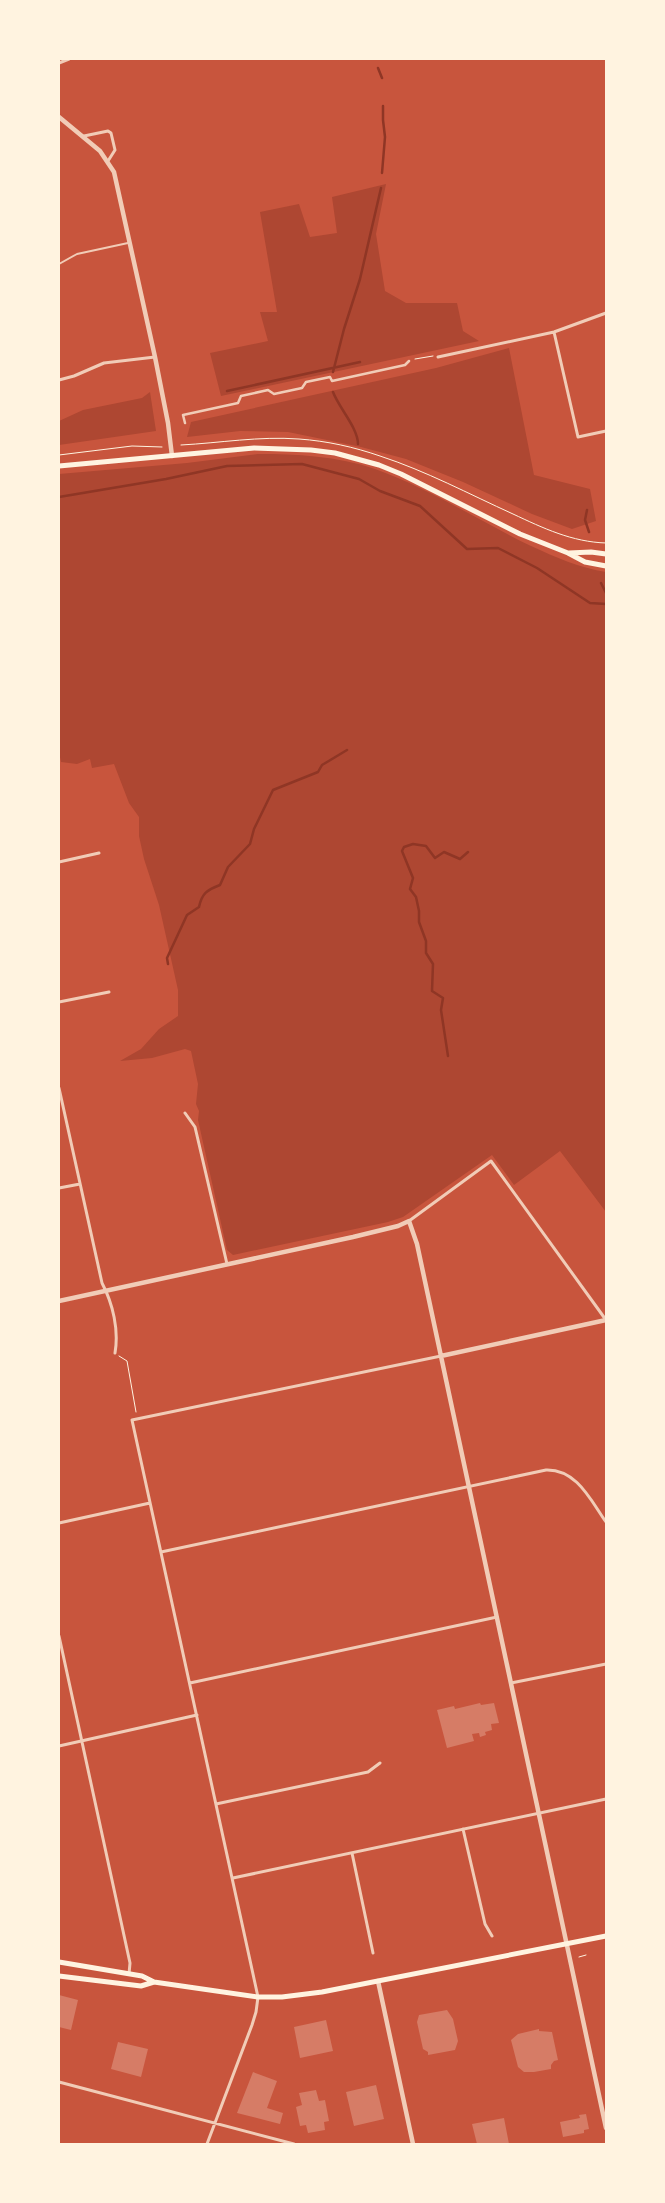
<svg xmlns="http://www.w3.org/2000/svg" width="665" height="2203" font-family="'Noto Sans',sans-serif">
  <rect width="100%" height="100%" fill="#c8553d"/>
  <!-- green -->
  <path fill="#ae4732" d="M386,184L376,234L385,291L406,303H457L463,331L479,341L221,396L210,353L268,341L260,312H277L260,212L299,204L310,237L337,233L332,197Z
    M509,348L534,475L590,489L596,521L572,529L532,514L463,482L406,459L361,447L288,432L240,431L187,437L191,422L436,368Z
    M150,392L156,431L59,445V421L83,410L142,398Z
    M258,454C297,454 337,456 375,469C429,488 479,521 531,546C555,557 580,568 606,572V1212L560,1151L514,1185L492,1155L403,1217L388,1222L233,1255L227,1250L198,1120L199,1111L196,1104L198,1084L191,1051L185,1049L152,1058L120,1061L141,1049L159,1029L178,1016V990L159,905L144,859L139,836V817L129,803L114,764L92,768L90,759L77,764L61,762L59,752V474L187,463Z"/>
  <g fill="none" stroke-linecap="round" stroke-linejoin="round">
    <!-- stream -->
    <path stroke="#8f3625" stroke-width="2.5" d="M378,68L382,78
      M382,173L385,137L383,120V106
      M333,372L344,329L360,279L381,188
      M227,391L360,362
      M333,392C339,408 358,428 358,444
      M59,497L166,479L227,466L302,464L359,479L380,491L420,506L467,549L498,548L537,568L590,603L606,604
      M587,510L585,520L589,532
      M601,583L606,593
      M168,964L167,958L187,915L199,907C202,893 207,890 220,885L228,867L250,844L254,829L273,790L318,772L322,765L347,750
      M448,1056L441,1010L443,998L432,991L433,964L426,953V941L419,922V911L416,897L410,889L413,878L402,851L404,847L413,844L426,846L435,858L444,852L460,859L468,852"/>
  </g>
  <!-- building -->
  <path fill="#d67c66" d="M480,1703L481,1705L494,1703L499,1723L491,1724L492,1730L485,1732L486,1735L480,1737L479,1733L472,1734L474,1741L447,1748L437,1710L454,1706L455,1709Z
    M59,1995L78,2000L71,2030L59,2027Z
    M447,2010L453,2019L458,2041L455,2050L428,2055V2052L423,2049L417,2022L419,2015Z
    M326,2020L333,2051L300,2058L294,2027Z
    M539,2029V2031L552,2032L558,2060L554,2061L551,2065V2069L534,2072H524L518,2067L511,2040L518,2034Z
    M118,2042L148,2049L141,2077L111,2069Z
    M253,2072L277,2081L267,2108L283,2113L280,2124L237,2113Z
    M376,2085L384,2119L354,2126L346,2092Z
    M316,2090L319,2101L325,2100L329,2121L324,2122L325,2130L308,2133L306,2125L300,2126L296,2107L302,2105L299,2093Z
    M586,2114L589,2129L584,2130V2133L563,2137L560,2122L580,2118L579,2115Z
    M504,2118L509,2144H477L472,2124Z"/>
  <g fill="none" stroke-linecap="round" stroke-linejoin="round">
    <!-- path -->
    <path stroke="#fff3e0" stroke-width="1" d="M415,359L433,356
      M181,445C220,443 259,436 299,439C327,441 354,447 380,456C426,471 469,494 513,514C543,528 572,542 606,543
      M59,455L132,446L162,447
      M119,1356L127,1361L136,1412
      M579,1957L586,1955"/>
    <!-- service -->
    <path stroke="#f1ccb7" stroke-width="2" d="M59,264L77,254L128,243"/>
    <!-- pedestrian -->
    <path stroke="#f1ccb7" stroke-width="2.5" d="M185,423L183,415L238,403L241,396L268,390L274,394L302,388L306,382L330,377L332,381L405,365L409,361"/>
    <!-- minor -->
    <path stroke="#f1ccb7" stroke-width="3" d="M59,63L69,59
      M84,136L108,131L111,133L115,150L108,161
      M554,332L578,437L606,431
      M438,357L554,332L606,313
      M59,380L74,376L104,363L155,357
      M59,862L99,853
      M59,1002L109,992
      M59,1088L102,1283C113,1304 119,1330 115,1353
      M185,1113L195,1127L227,1264
      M59,1188L80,1184
      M409,1221L491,1161L606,1320
      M59,1523L150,1503
      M161,1552L546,1470C577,1469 591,1501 606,1522
      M59,1636L130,1963L129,1974
      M190,1683L497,1617
      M511,1683L606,1664
      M59,1746L197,1715
      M216,1804L368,1772L380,1763
      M463,1829L485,1924L492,1936
      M352,1853L373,1953
      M233,1878L606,1799
      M59,2082L294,2144
      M207,2144L252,2025L256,2012L258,1997L132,1420L441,1356"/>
    <!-- tertiary -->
    <path stroke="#f1ccb7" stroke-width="4.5" d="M59,117L100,151L114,172L155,357L168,423L172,456
      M59,1301L353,1237L398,1226L409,1221L417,1244L606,2128
      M441,1356L606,1320
      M378,1981L413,2144"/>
    <!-- secondary -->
    <path stroke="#fff3e0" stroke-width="5" d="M59,466L254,448L311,450L335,453L379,465L401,474L520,534L568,553L585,562L606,566
      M569,553L591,552L606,554
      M59,1962L142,1976L154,1982L258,1997H282L322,1992L606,1936
      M59,1976L141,1986L154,1982"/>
  </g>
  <!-- border -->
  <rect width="665" height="2203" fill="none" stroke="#fff3e0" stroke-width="120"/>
</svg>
